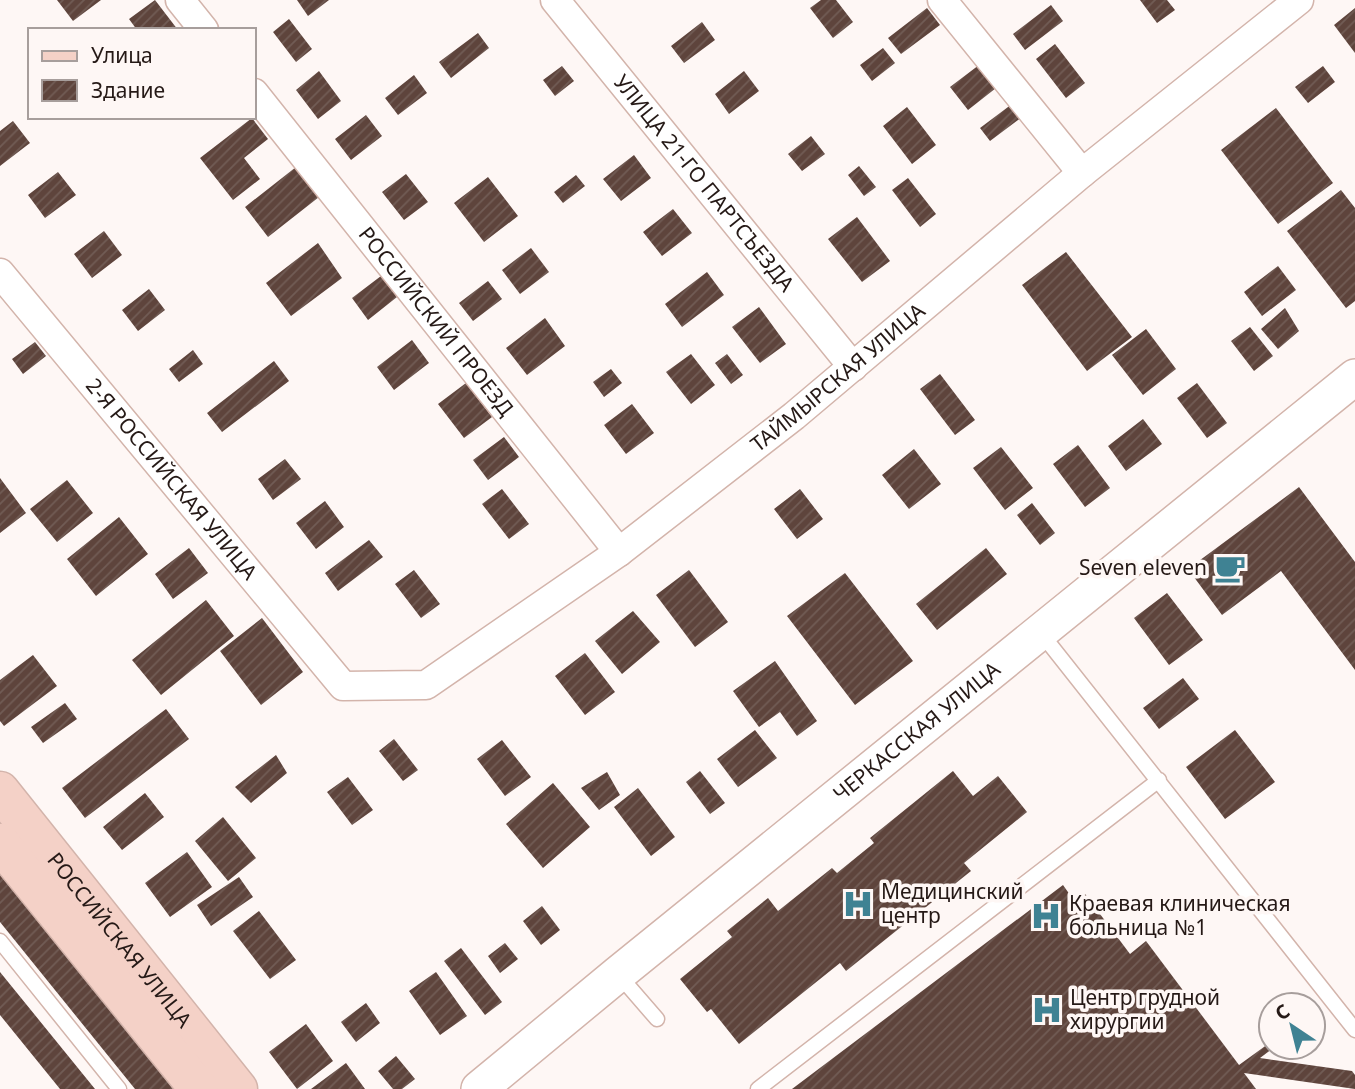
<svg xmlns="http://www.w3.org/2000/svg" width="1355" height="1089" font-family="'Noto Sans',sans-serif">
  <defs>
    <pattern id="building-hatch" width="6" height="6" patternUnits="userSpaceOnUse" patternTransform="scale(1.75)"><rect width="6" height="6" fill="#5e443c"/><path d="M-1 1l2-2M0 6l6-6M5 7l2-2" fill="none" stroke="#715c55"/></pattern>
  </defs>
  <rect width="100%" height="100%" fill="#fef7f5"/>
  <!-- building -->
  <path fill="url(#building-hatch)" d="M57,0H101L73,21Z
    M155,0L178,30H137L129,19Z
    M297,0H329L308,16Z
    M821,0H836L853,22L833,38L810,8Z
    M1140,0H1167L1175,10L1157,23Z
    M1051,5L1063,21L1025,50L1013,34Z
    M927,8L940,25L901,54L888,38Z
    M1355,8V53L1334,25Z
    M289,19L312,49L296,62L273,32Z
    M702,22L715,40L684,63L671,46Z
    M478,33L489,48L451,78L439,62Z
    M1055,44L1085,83L1066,98L1036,59Z
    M883,48L895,63L872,81L860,65Z
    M979,65L996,88L968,110L950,87Z
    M562,66L574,81L555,96L543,80Z
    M1323,66L1335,82L1308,103L1295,87Z
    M319,71L341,101L318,119L296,90Z
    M744,71L759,91L729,114L715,94Z
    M414,75L427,93L398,115L385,98Z
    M1012,104L1022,117L990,141L980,128Z
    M907,107L936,145L912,164L883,126Z
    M1276,108L1333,183L1278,224L1221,150Z
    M366,115L382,136L351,160L335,139Z
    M252,118L268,139L244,158L260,179L233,200L200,158Z
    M13,121L30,143L0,166V131Z
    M811,136L825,154L802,171L788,154Z
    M634,155L651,178L621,201L603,179Z
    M859,166L876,187L864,196L848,175Z
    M296,167L319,197L268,237L245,207Z
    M58,172L76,195L45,218L28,195Z
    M406,174L428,202L404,220L382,192Z
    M576,175L585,186L563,203L554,192Z
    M488,177L518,216L484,242L454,203Z
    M908,178L936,214L920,227L892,190Z
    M1341,190L1355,208V301L1346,308L1287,231Z
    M673,209L692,233L662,256L643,232Z
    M857,217L890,261L862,282L828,239Z
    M104,231L122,255L92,278L74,254Z
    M318,243L342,278L291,316L266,283Z
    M531,248L549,272L520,294L502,270Z
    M1066,252L1132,337L1087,371L1022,285Z
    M1278,266L1296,290L1262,316L1244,292Z
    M707,272L724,295L682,327L665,304Z
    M381,276L397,297L368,320L352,298Z
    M488,281L502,299L473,321L459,303Z
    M149,289L165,310L138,331L122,310Z
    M759,307L786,344L760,363L732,327Z
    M1285,308L1299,331L1278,349L1261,329Z
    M545,318L565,346L527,375L506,348Z
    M1250,327L1273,356L1254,371L1231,341Z
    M1146,329L1176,369L1143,395L1112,355Z
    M412,340L429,363L394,390L377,367Z
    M35,342L46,356L23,374L12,359Z
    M193,350L203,364L179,382L169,369Z
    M691,354L715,385L691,404L666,372Z
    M727,354L743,375L731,384L715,363Z
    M274,361L289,381L222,432L207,413Z
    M611,369L622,383L604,397L593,382Z
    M940,374L975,420L955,435L920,389Z
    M466,383L492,417L464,438L438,404Z
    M1197,383L1227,423L1207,438L1177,398Z
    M632,404L654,433L626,454L604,425Z
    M1143,419L1162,444L1126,471L1108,446Z
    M504,437L519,457L488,480L473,460Z
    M1078,445L1110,488L1085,507L1053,464Z
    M1001,447L1033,488L1005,510L973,468Z
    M914,449L941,484L909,509L882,475Z
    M285,459L301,479L273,500L258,479Z
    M0,478L26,513L0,533Z
    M67,480L93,513L57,542L30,509Z
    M1299,487L1355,562V670L1281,571L1222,615L1188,569Z
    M502,489L529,524L509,539L482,504Z
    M800,489L823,519L797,539L774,509Z
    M325,501L344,527L316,549L296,523Z
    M1032,503L1055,533L1040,545L1017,515Z
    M119,517L148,554L96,596L67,559Z
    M369,540L383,557L338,591L325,573Z
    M189,548L208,573L173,599L155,574Z
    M986,548L1007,574L937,630L916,604Z
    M414,570L440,604L421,618L395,584Z
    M689,570L728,622L695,647L656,595Z
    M845,573L913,661L855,705L787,616Z
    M1167,593L1203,640L1169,665L1134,618Z
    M206,600L234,636L161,695L132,660Z
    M633,611L660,642L622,674L595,641Z
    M262,618L303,672L261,705L220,651Z
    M585,653L615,692L585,715L555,676Z
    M33,655L57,686L4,726L0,721V680Z
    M775,661L817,721L797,736L780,712L759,727L733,691Z
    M1183,678L1199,699L1159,729L1143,708Z
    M65,703L77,719L43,743L31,727Z
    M166,709L189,739L85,818L62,788Z
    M755,730L777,758L738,787L717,759Z
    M1235,730L1275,782L1225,819L1186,767Z
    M394,739L418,770L403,781L379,751Z
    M502,740L531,777L505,796L477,759Z
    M276,755L287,773L251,803L235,787Z
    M700,771L725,803L710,814L686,782Z
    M953,771L973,796L998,776L1027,812L964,863L971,871L846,971L840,963L739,1044L711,1009L707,1012L680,979L732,937L727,931L768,898L778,911L832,868L837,873L874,843L870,838Z
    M607,772L620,795L599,810L581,788Z
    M348,777L373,810L352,825L327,792Z
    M553,783L590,827L543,868L506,824Z
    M638,788L675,837L651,856L614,807Z
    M145,793L164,817L122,850L103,827Z
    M223,817L256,858L228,881L195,841Z
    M187,852L212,887L170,917L145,883Z
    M0,872L174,1089H135L0,922Z
    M239,877L253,897L211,926L197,905Z
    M1063,885L1075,902L1085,894L1130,954L1146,941L1239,1065L1268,1044L1272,1049L1260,1058L1352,1071L1355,1075V1089L1244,1073L1256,1089H792Z
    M542,906L560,930L541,945L523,921Z
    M259,911L296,960L270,979L233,931Z
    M505,943L518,959L500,973L488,956Z
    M461,948L502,1002L485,1015L444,961Z
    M0,972L95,1089H60L0,1015Z
    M436,972L467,1016L440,1035L409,991Z
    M366,1003L380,1023L356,1042L341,1022Z
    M306,1024L333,1061L297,1089L269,1052Z
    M396,1056L415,1079L402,1089H393L378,1071Z
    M346,1063L365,1089H311Z"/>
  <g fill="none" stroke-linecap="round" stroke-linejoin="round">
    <!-- service casing -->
    <g stroke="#d3b4ab" stroke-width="17">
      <path id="service" d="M1041,633L1355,1030
        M0,941L119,1089
        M618,974L657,1019
        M758,1089L1159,780"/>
    </g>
    <!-- minor casing -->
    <g stroke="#d3b4ab" stroke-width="31">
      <g id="minor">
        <path d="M180,0L204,30"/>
        <path id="s1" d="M555,0L853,367"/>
        <path d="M942,0L1082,173"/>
        <path id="s2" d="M254,93L619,552"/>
        <path id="s3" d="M0,273L343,686L426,685L619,552L794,416L1082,173L1299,0"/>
      </g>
    </g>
    <!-- tertiary casing -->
    <g stroke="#d3b4ab" stroke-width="38">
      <g id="tertiary">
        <path id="s4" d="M479,1089L618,974L1355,377"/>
      </g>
    </g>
    <!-- secondary casing -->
    <g stroke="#d3b4ab" stroke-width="41">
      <g id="secondary">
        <path id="s5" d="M0,791L238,1089"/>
        <path d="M0,843L199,1089"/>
      </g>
    </g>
    <!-- service -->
    <use href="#service" stroke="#fff" stroke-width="14"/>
    <!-- minor -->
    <use href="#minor" stroke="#fff" stroke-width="28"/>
    <!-- tertiary -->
    <use href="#tertiary" stroke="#fff" stroke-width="35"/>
    <!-- secondary -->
    <use href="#secondary" stroke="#f4d1c7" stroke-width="38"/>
  </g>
  <!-- icons -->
  <defs>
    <g id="cafe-bare" transform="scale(2.415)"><path d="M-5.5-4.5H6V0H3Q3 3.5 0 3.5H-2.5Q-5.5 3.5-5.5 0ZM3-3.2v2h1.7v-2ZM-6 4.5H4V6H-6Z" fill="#3f8293" stroke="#fef7f5" stroke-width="2.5" paint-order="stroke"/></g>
    <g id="hospital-bare" transform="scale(2.415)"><path d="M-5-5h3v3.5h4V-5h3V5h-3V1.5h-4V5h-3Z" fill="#3f8293" stroke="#fef7f5" stroke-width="2.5" paint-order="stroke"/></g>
  </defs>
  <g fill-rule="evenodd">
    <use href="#cafe-bare" x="1230" y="568"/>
    <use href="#hospital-bare" x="858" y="904"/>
    <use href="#hospital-bare" x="1046" y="916"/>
    <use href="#hospital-bare" x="1047" y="1010"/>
  </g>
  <g text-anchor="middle" stroke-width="7" stroke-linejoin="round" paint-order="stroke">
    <!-- street labels -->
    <g font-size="21" fill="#251916" stroke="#fef7f5">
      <text dy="7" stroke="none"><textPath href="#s1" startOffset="236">УЛИЦА 21-ГО ПАРТСЪЕЗДА</textPath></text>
      <text dy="7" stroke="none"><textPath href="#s2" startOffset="292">РОССИЙСКИЙ ПРОЕЗД</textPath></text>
      <text dy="7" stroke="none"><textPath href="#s3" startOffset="1134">ТАЙМЫРСКАЯ УЛИЦА</textPath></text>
      <text dy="7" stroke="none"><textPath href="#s3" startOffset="268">2-Я РОССИЙСКАЯ УЛИЦА</textPath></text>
      <text dy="7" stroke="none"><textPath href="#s4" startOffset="565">ЧЕРКАССКАЯ УЛИЦА</textPath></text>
      <text dy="7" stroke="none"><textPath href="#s5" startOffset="191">РОССИЙСКАЯ УЛИЦА</textPath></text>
    </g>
    <!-- poi labels -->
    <g font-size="21" fill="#251916" stroke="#fef7f5" text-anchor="start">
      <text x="1207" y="575" text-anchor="end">Seven eleven</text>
      <text x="881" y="899">Медицинский<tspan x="881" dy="24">центр</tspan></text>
      <text x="1069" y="911">Краевая клиническая<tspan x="1069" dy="24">больница №1</tspan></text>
      <text x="1070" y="1005">Центр грудной<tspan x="1070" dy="24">хирургии</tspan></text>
    </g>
  </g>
  <!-- legend -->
  <rect x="28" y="28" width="228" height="91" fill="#fef7f5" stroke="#a79e9c" stroke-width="2"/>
  <rect x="42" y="51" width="35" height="10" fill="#f4d1c7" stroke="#a79e9c" stroke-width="2"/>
  <text x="91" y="63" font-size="21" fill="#251916">Улица</text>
  <rect x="42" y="80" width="35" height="21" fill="url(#building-hatch)" stroke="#a79e9c" stroke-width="2"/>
  <text x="91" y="98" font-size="21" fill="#251916">Здание</text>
  <!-- north arrow -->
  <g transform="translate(1292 1026) rotate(325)"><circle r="33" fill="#fef7f5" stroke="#a79e9c" stroke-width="2"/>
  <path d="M0-5L12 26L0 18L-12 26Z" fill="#3f8293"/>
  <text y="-10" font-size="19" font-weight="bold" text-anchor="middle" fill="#251916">С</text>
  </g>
</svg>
